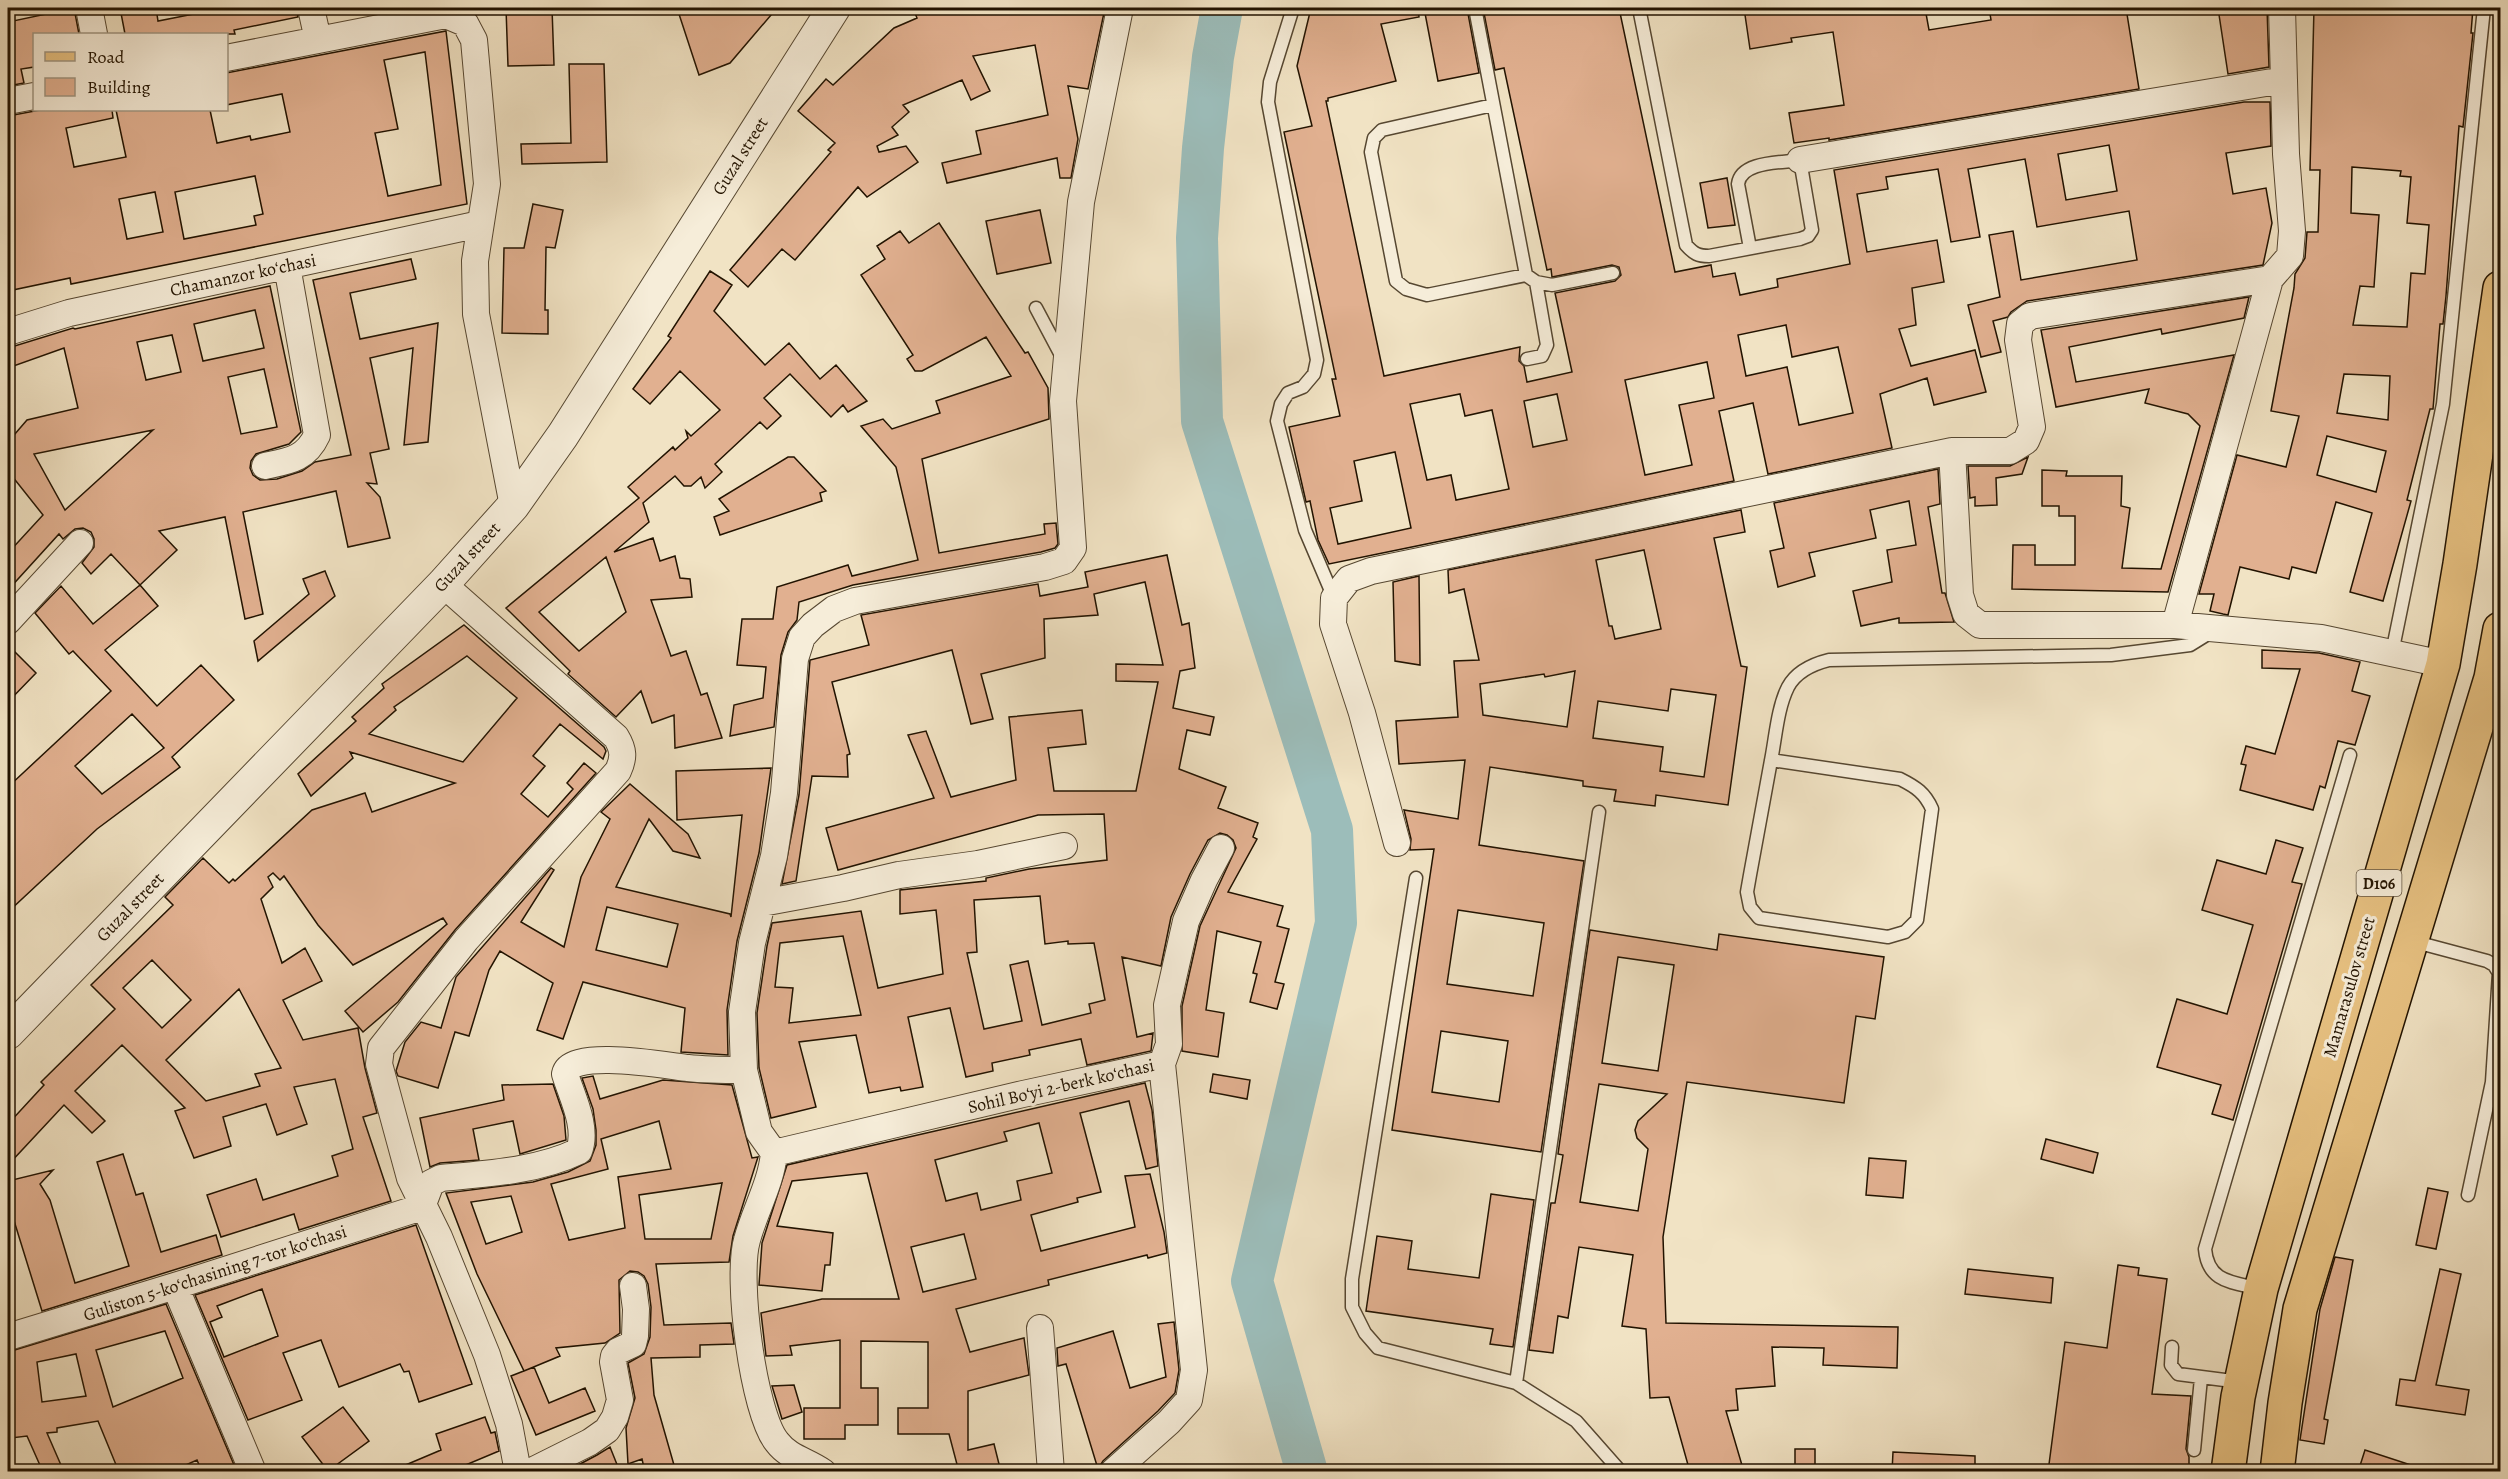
<svg xmlns="http://www.w3.org/2000/svg" width="2508" height="1479" font-family="Alegreya,serif">
  <rect width="100%" height="100%" fill="#f1e3c4"/>
  <filter id="stains"><feTurbulence type="fractalNoise" baseFrequency=".00333" numOctaves="4"/><feColorMatrix values="0 0 0 0 .2 0 0 0 0 .09 0 0 0 0 .02 0 0 0 .5 -.17"/></filter>
  <radialGradient id="worn" r=".72"><stop offset=".6" stop-color="#630" stop-opacity="0"/><stop offset="1" stop-color="#630" stop-opacity=".3"/></radialGradient>
  <g fill="none" stroke-linecap="round" stroke-linejoin="round">
    <!-- river -->
    <path stroke="#9cbdba" stroke-width="42" d="M1222,8L1213,57L1203,148L1197,238L1202,421L1332,830L1336,923L1252,1281L1307,1472"/>
  </g>
  <!-- building -->
  <path fill="#e1b090" stroke="#221300" stroke-width="1.5" fill-rule="evenodd" d="M55,8H74L79,34H34V67L21,69L24,83L8,86V22L56,12Z
    M120,8H156L158,21L194,14L193,8H296L298,17L234,30L235,34H125Z
    M506,8H552L554,65L508,66Z
    M677,8H777L730,63L699,75Z
    M913,8H1105L1088,89L1068,86L1078,139L1071,178H1060L1057,158L947,183L942,163L981,154L976,131L1048,115L1035,45L973,56L990,91L971,100L962,80L903,105L909,112L892,127L898,135L877,146L879,152L906,146L918,162L867,197L858,187L795,260L782,249L748,287L730,270L831,152L828,150L835,143L798,111L826,79L833,85L894,28L917,18Z
    M1311,8H1418L1419,17L1381,24L1396,81L1328,98V101H1326L1384,376L1520,347L1519,361L1524,366L1527,382L1572,372L1555,293L1615,281L1621,275L1619,267L1612,265L1552,277L1551,269L1547,270L1504,68L1495,70L1483,8H1619L1675,272L1711,265L1713,277L1735,273L1740,295L1778,287L1777,279L1850,264L1834,170L2244,102H2270L2271,146L2226,153L2233,194L2266,188L2272,223L2263,265L2027,301L2011,312L2008,317L1993,321L2001,352L1981,357L1968,305L2000,297L1989,235L2013,231L2021,280L2137,260L2129,211L2037,227L2025,159L1968,169L1980,237L1951,242L1938,169L1886,177L1888,189L1857,194L1867,252L1937,240L1944,282L1912,288L1916,325L1899,329L1911,366L1975,350L1986,392L1934,405L1927,378L1880,394L1892,448L1768,474L1753,403L1719,411L1734,481L1329,564L1318,540L1310,501L1306,502L1289,427L1340,416L1332,379H1336L1284,132L1312,126L1297,66ZM2109,145L2117,191L2066,200L2058,154ZM1786,325L1792,357L1838,347L1853,413L1799,425L1787,367L1746,376L1738,335ZM1707,362L1714,398L1679,405L1692,465L1645,475L1625,380ZM1460,394L1465,416L1492,410L1509,489L1456,500L1451,475L1427,480L1410,404ZM1557,394L1567,440L1533,447L1524,401ZM1395,452L1411,528L1338,544L1330,508L1362,501L1354,461Z
    M1424,8H1467L1479,73L1438,81Z
    M1744,8H1925L1929,30L1991,20L1989,8H2126L2139,89L1829,140V138L1794,143L1789,113L1844,105L1833,32L1791,38L1792,42L1750,49Z
    M2218,8H2267L2269,67L2228,74Z
    M2314,8H2400L2441,11V8H2473L2471,33H2473L2463,127L2459,126L2446,296L2443,324H2440L2433,409H2430L2407,500L2411,501L2383,601L2350,592L2372,513L2336,502L2316,573L2292,567L2289,579L2240,567L2228,615L2223,614L2210,611L2214,594H2199L2237,455L2286,467L2299,416L2271,411L2294,288L2295,274L2305,258L2307,232H2318L2320,170H2310ZM2352,167L2401,171L2400,176L2411,177L2407,223L2429,225L2425,274L2411,273L2407,327L2353,325L2360,286L2374,287L2379,215L2351,213ZM2344,374L2390,376L2388,420L2337,413ZM2327,436L2386,451L2376,492L2317,475Z
    M446,31L467,204L71,284L70,278L8,291V116L40,110H112L113,118L66,128L74,167L126,157L116,110H210L217,143L250,136L251,140L290,132L282,94L226,105V73ZM425,52L441,185L388,196L375,133L398,129L384,60ZM255,176L263,214L254,216L256,225L184,239L175,192ZM155,192L163,232L127,239L119,199Z
    M569,64H604L607,162L522,164L521,144L571,143Z
    M1727,178L1735,225L1708,228L1700,183Z
    M533,204L563,210L555,248L546,247L545,310H548V334L502,333L504,248H524Z
    M1040,210L1051,263L997,274L986,221Z
    M939,223L1025,353L1028,352L1048,388L1049,419L922,459L939,553L1045,534L1044,524L1056,523L1058,544L1055,548L1041,552L853,585L799,602L797,620L788,632L781,655L774,727L730,736L734,705L763,698L766,667L737,665L742,619H773L777,587L848,565L852,576L918,560L896,467L861,426L883,419L892,429L940,413L936,401L1011,376L986,337L922,371H915L907,359L913,355L861,275L885,259L877,246L900,231L909,243Z
    M411,259L416,279L350,293L360,339L438,323L428,442L404,445L413,348L370,358L389,449L370,453L377,484L367,483L380,497L390,538L348,547L336,491L243,512L263,614L245,619L225,517L159,531L177,550L140,585L111,554L91,574L82,563L94,547V539L91,532L83,528L75,529L63,539L59,534L8,590V553L43,515L8,471V442L27,420L78,408L64,348L8,368V348L73,328L75,329L270,286L301,432L289,444L256,454L251,461L250,468L253,475L260,480L277,479L302,471L315,462L351,455L313,280ZM255,310L264,348L203,361L194,324ZM172,335L181,372L146,380L137,342ZM264,369L277,427L241,434L228,377ZM153,430L65,510L34,454L83,444Z
    M710,271L732,285L714,311L765,365L789,343L820,379L836,365L867,401L848,412L843,405L831,417L790,374L764,398L781,416L767,429L760,422L715,464L722,472L705,488L701,477L691,486H684L675,476L643,503L649,522L614,552L653,538L660,561L675,556L680,578L690,579L692,597L651,600L671,656L686,651L701,695L707,693L722,738L675,748L674,715L652,723L641,691L616,717L568,674L570,671L506,608L639,498L628,487L673,447L675,450L688,438L686,431L691,436L720,410L680,371L650,404L633,389L671,338L668,336ZM606,557L626,612L579,651L539,612Z
    M2249,297L2244,318L2162,334L2161,329L2069,347L2076,382L2234,355L2168,592L2012,589L2013,545H2035V565H2075V516H2059V506H2042V470L2067,471L2066,476H2122L2121,506L2130,508L2122,568L2161,569L2200,426L2188,414L2145,403L2149,389L2056,407L2041,330Z
    M788,457H794L826,491L820,493L822,501L720,535L714,517L729,511L719,499Z
    M2028,457L2022,474L1996,478L1997,505L1975,506V497L1970,498L1968,466H2010Z
    M1938,469L1940,504L1928,507L1942,593H1945L1954,622L1899,623V618L1861,626L1853,591L1892,582L1887,550L1916,545L1909,501L1870,510L1876,538L1809,553L1815,576L1778,587L1770,551L1784,548L1774,503Z
    M1741,510L1745,532L1714,538L1741,666L1747,667L1728,805L1656,795L1655,806L1614,801L1616,790L1583,786V781L1490,767L1479,845L1584,861L1541,1152L1392,1130L1434,849L1410,850L1411,839L1404,810L1458,819L1465,760L1399,764L1396,721L1458,717L1454,661L1479,660L1464,589L1449,593L1448,570ZM1644,550L1661,629L1615,639L1612,626H1609L1596,560ZM1575,671L1567,727L1483,715L1480,684L1544,674L1545,677ZM1671,689L1716,695L1704,777L1660,771L1663,747L1593,738L1598,701L1668,711ZM1458,910L1544,923L1533,996L1447,984ZM1441,1031L1508,1041L1499,1102L1432,1092Z
    M1167,555L1182,625L1189,623L1195,668L1180,671L1173,708L1214,717L1210,735L1187,730L1179,769L1226,787L1218,808L1258,823L1253,837L1257,839L1228,892L1283,906L1277,926L1289,929L1275,982L1284,984L1277,1009L1250,1002L1257,974L1253,973L1261,942L1217,931L1206,1010L1224,1013L1218,1057L1182,1051V1006L1200,926L1236,848L1233,840L1227,835L1220,833L1208,840L1190,874L1171,917L1161,966L1122,957L1137,1037L1153,1033L1151,1051L1087,1065L1081,1039L1029,1050L1030,1055L992,1063L993,1071L966,1077L950,1008L908,1017L923,1087L901,1091L900,1087L869,1093L856,1035L799,1042L816,1107L771,1118L759,1068L757,1013L767,946L772,923L861,911L878,988L943,974L936,910L900,914V890L986,881V878L1029,869L1107,860L1104,814L1038,815L838,870L826,828L934,798L908,735L926,731L951,797L1016,780L1009,717L1082,710L1086,744L1048,748L1054,791H1136L1158,682L1116,681V664L1163,665L1145,582L1094,594L1098,615L1044,619L1045,658L981,674L993,719L971,724L952,650L832,682L850,754L847,755L848,777L812,776L796,881L782,884L799,795L810,660L869,645L861,615L1038,584L1040,596L1088,587L1085,572ZM1040,896L1045,944L1068,941V944L1094,943L1105,1000L1089,1004L1091,1013L1042,1025L1028,961L1010,965L1022,1021L984,1029L967,953L977,952L974,900ZM843,936L861,1015L789,1023L793,988L775,987L780,943Z
    M325,571L335,596L258,661L254,641L309,594L303,579Z
    M1419,576L1420,665L1395,661L1393,582Z
    M140,585L158,606L105,650L157,706L201,665L234,700L172,757L180,767L97,829L8,912V787L111,691L73,651L69,654L35,613L61,586L93,624ZM132,714L164,748L102,794L75,766Z
    M464,625L604,747L606,751L603,759L560,724L533,756L545,766L521,794L548,817L573,789L567,783L584,763L596,773L455,930L398,1002L363,1032L345,1011L447,924L443,918L353,965L318,925L284,876L280,880L273,873L268,877L273,887L261,899L282,963L305,948L322,981L283,1000L303,1040L358,1028L365,1068L377,1113L363,1117L391,1201L299,1230L294,1214L221,1237L207,1195L256,1179L263,1200L338,1176L332,1156L353,1149L335,1079L294,1087L307,1124L277,1135L266,1104L223,1117L231,1146L194,1158L175,1111L185,1108L122,1045L75,1091L105,1121L92,1133L64,1105L8,1165V1124L44,1085L41,1082L115,1009L91,985L173,905L165,897L203,858L229,883L233,879L235,881L312,810L365,793L372,812L455,783L350,752L353,758L311,796L298,774L356,721L352,717L384,688L382,684ZM467,656L517,698L463,762L369,734L396,710L394,707ZM152,960L191,1000L162,1028L123,988ZM239,989L281,1068L255,1074L260,1086L206,1101L166,1060Z
    M8,645L36,673L8,702Z
    M2262,650L2319,653L2360,662L2352,691L2370,696L2355,745L2338,741L2325,788L2320,786L2313,810L2240,790L2246,765L2241,764L2246,746L2275,754L2300,669L2262,668Z
    M771,768L759,853L737,941L727,1010L728,1055L681,1052L685,1008L583,982L563,1039L537,1030L553,983L500,951L489,970L469,1036L455,1032L438,1088L398,1076L396,1071L405,1042L421,1022L441,1028L456,977L551,868L554,870L521,922L564,947L581,877L610,819L601,812L630,784L688,834L700,858L673,851L649,819L616,887L730,914L731,917L742,815L677,820L676,771ZM607,907L678,924L667,967L596,950Z
    M2276,840L2303,848L2292,882L2302,884L2233,1120L2212,1114L2221,1085L2157,1067L2177,999L2227,1014L2253,925L2202,910L2217,860L2266,874Z
    M1590,930L1717,950L1719,934L1884,957L1875,1019L1856,1016L1844,1103L1687,1082L1663,1237L1666,1323L1898,1327L1897,1368L1823,1365L1824,1348L1772,1347L1775,1386L1736,1389L1738,1410L1726,1411L1744,1472H1690L1669,1397L1650,1398L1646,1329L1622,1326L1633,1255L1579,1247L1568,1318L1558,1316L1553,1353L1529,1350L1551,1203H1555L1563,1155L1558,1154ZM1618,957L1674,965L1658,1071L1602,1063ZM1599,1084L1667,1094L1638,1121L1635,1130L1637,1138L1648,1149L1638,1211L1580,1202Z
    M1213,1074L1250,1080L1247,1099L1210,1092Z
    M593,1076L600,1099L663,1080L732,1085L752,1158L758,1157L733,1236L729,1262L656,1264L664,1325L731,1323L734,1344L700,1345V1357L651,1358L654,1395L676,1472H645L642,1459L628,1464L626,1428L635,1398L628,1363L644,1354L650,1337L651,1307L648,1284L644,1276L638,1272L630,1271L619,1280L620,1333L605,1343L556,1348L560,1356L524,1371L477,1274L446,1193L533,1182L568,1172L590,1161L596,1145V1130L593,1109L582,1078ZM659,1121L671,1169L618,1177L625,1228L569,1240L551,1184L608,1169L601,1139ZM722,1183L711,1239H645L639,1195ZM511,1196L522,1232L486,1244L471,1202Z
    M1145,1083L1152,1110L1158,1166L1146,1169L1129,1101L1080,1113L1101,1192L1077,1198L1078,1202L1031,1215L1041,1251L1135,1227L1125,1176L1150,1174L1164,1232L1167,1253L1148,1258L1147,1255L1048,1280L1049,1285L956,1309L970,1352L1024,1338L1029,1375L968,1391V1450L994,1444L1001,1472H959L949,1434H898V1408H928V1342L861,1341V1388H878V1425H845V1439H804V1408H840V1340L790,1346L792,1355L766,1356L761,1313L822,1299H899L867,1173L792,1181L777,1226L833,1233L830,1265H825L822,1291L759,1285L762,1243L787,1165ZM1039,1123L1052,1173L1017,1181L1021,1200L981,1210L977,1193L946,1201L935,1160L1007,1141L1004,1132ZM964,1234L976,1279L923,1292L911,1247Z
    M553,1084L564,1116L566,1140L520,1154L513,1121L473,1129L479,1160L440,1163L430,1167L420,1118L504,1100L502,1085Z
    M2046,1139L2098,1153L2093,1173L2041,1159Z
    M123,1154L136,1195L143,1193L161,1252L216,1235L222,1255L42,1311L11,1211L8,1214V1181L53,1170L40,1184L50,1200L75,1283L129,1266L97,1162Z
    M1869,1158L1906,1161L1903,1198L1866,1195Z
    M2428,1188L2448,1192L2436,1249L2416,1245Z
    M1491,1194L1534,1200L1513,1347L1490,1344L1493,1329L1366,1311L1377,1236L1412,1241L1408,1269L1479,1278Z
    M416,1225L472,1384L419,1402L409,1371L404,1372L400,1364L339,1387L321,1340L283,1353L302,1400L248,1420L195,1295ZM262,1289L278,1336L224,1357L210,1322L222,1317L217,1306Z
    M2335,1257L2353,1260L2324,1419L2328,1420L2324,1444L2300,1440L2320,1309Z
    M2118,1265L2139,1268L2138,1275L2167,1279L2152,1394L2191,1396L2186,1449L2189,1457V1472H2048L2065,1342L2107,1348Z
    M1968,1269L2053,1278L2051,1303L1965,1294Z
    M2440,1269L2461,1274L2436,1385L2469,1390L2465,1415L2396,1405L2400,1379L2415,1381Z
    M166,1304L237,1472H202L197,1460L170,1472H119L98,1421L57,1428V1432L47,1433L64,1472H43L27,1436L11,1438L8,1413V1352ZM165,1331L183,1378L113,1407L96,1350ZM76,1354L86,1396L42,1402L37,1362Z
    M1174,1322L1179,1370L1175,1393L1158,1411L1103,1461L1098,1469L1066,1364L1058,1366L1057,1348L1113,1331L1130,1388L1166,1377L1158,1324Z
    M534,1367L549,1403L585,1388L595,1411L536,1435L511,1376Z
    M794,1385L802,1412L782,1419L772,1386Z
    M343,1407L369,1441L328,1471L302,1437Z
    M485,1417L491,1433L495,1432L499,1451L449,1472H389L441,1450L436,1434Z
    M610,1447L620,1472H565L597,1455Z
    M1795,1449H1815V1472H1795Z
    M2365,1450L2420,1468L2419,1472H2358Z
    M1893,1452L1975,1456V1472H1892Z"/>
  <g fill="none" stroke-linecap="round" stroke-linejoin="round">
    <!-- service casing -->
    <g stroke="#564731" stroke-width="15">
      <path id="service" d="M1293,8L1270,82L1268,102L1317,360L1314,374L1303,387L1288,393L1281,404L1277,421L1305,530L1334,598
        M1475,8L1526,275L1536,282L1552,285L1613,273
        M1639,8L1686,245C1694,254 1698,256 1709,256L1800,239L1808,236L1812,230L1800,160C1781,163 1741,161 1738,184L1750,248
        M1493,105L1382,130L1374,138L1371,152L1396,281L1406,289L1427,295L1526,275
        M1036,308L1062,357
        M1527,359L1542,356L1547,345L1536,282
        M2392,653L2443,404L2484,8
        M1771,760L1900,779C1916,787 1925,793 1932,809L1917,920L1905,932L1888,937L1759,918L1750,907L1747,892C1755,846 1764,800 1772,755C1776,733 1778,707 1788,687C1796,672 1813,664 1829,660L2111,655L2190,645L2211,632
        M1599,812L1516,1383L1576,1421L1621,1472
        M1416,878L1352,1279V1307L1365,1333L1378,1348L1516,1383
        M2412,941L2487,961L2494,965L2499,973L2492,1082L2468,1195
        M2260,1289C2233,1282 2208,1283 2205,1249L2350,755
        M2172,1347L2171,1365L2178,1374L2240,1382
        M2194,1450L2201,1378"/>
    </g>
    <!-- minor casing -->
    <g stroke="#564731" stroke-width="28">
      <path id="minor" d="M89,8L94,34
        M311,8L318,40
        M226,58L446,15L465,23L474,40L487,184L475,261L476,314L513,506
        M8,101L34,96
        M1800,160L2284,80
        M8,332L69,313L480,224
        M1952,451L1960,595L1966,614L1980,625H2175L2321,638L2443,664
        M265,466C289,461 306,459 317,435L287,266
        M443,584L616,737C624,750 624,758 618,771L466,940L381,1048L379,1064L410,1178L439,1237L487,1355L509,1424L518,1472
        M8,621L80,543
        M2175,625L2270,279
        M1397,843L1362,713L1333,624L1334,598L1349,579L1371,571L1952,451H2010L2026,441L2032,427L2018,340L2020,324L2030,316L2270,279L2290,256L2292,231L2286,154L2282,8
        M762,903L843,888L899,875L978,864L1064,846
        M774,1153L1023,1094L1162,1064L1169,1044L1167,1005L1186,921L1204,880L1221,848
        M422,1207L431,1183L441,1178C486,1174 538,1171 579,1151C588,1127 572,1097 565,1074C570,1048 668,1066 688,1068C706,1070 725,1070 744,1070
        M175,1286L253,1472
        M1040,1328L1051,1472
        M8,1337L175,1286L422,1207
        M530,1472L590,1442L607,1430L615,1417L620,1400L613,1362L614,1356L618,1351L633,1344L635,1336L636,1309L633,1286
        M823,1472C808,1461 789,1458 777,1442C753,1413 736,1277 747,1240C755,1210 771,1184 774,1153L759,1132L744,1070L742,1012L752,943L774,856L784,793L795,659L802,637L813,625L834,609L855,601L1045,567L1064,561L1073,548L1063,401L1081,202L1120,8
        M1113,1472L1169,1422L1189,1400L1194,1370L1162,1064"/>
    </g>
    <!-- tertiary casing -->
    <g stroke="#564731" stroke-width="34">
      <path id="tertiary" d="M8,1033L443,584L513,506L563,435L834,8"/>
    </g>
    <!-- primary casing -->
    <g stroke="#221300" stroke-width="36">
      <path id="primary" d="M2228,1472L2238,1397L2261,1289L2443,664L2460,564L2500,288
        M2277,1472L2285,1403L2300,1309L2491,678L2500,629"/>
    </g>
    <!-- service -->
    <use href="#service" stroke="#f6edd9" stroke-width="12"/>
    <!-- minor -->
    <use href="#minor" stroke="#f6edd9" stroke-width="26"/>
    <!-- tertiary -->
    <use href="#tertiary" stroke="#f6edd9" stroke-width="32"/>
    <!-- primary -->
    <use href="#primary" stroke="#e8c282" stroke-width="33"/>
  </g>
  <g text-anchor="middle" stroke-width="6" stroke-linejoin="round" paint-order="stroke">
    <!-- shield labels -->
    <rect fill="#f6edd9" stroke="#625441" stroke-width="1.5" x="2356.5" y="870" width="45" height="26" rx="4.5"/>
    <g font-size="16" font-weight="bold" fill="#221300">
      <text x="2379" y="889">D106</text>
    </g>
    <!-- street labels -->
    <g font-size="18" fill="#221300" stroke="#f6edd9">
      <text transform="translate(740 156) rotate(-58)" y="6">Guzal street</text>
      <text transform="translate(243 275) rotate(-12)" y="6">Chamanzor koʻchasi</text>
      <text transform="translate(467 557) rotate(-47)" y="6">Guzal street</text>
      <text transform="translate(130 907) rotate(-46)" y="6">Guzal street</text>
      <text transform="translate(2349 987) rotate(-74)" y="6">Mamarasulov street</text>
      <text transform="translate(1061 1086) rotate(-13)" y="6">Sohil Boʻyi 2-berk koʻchasi</text>
      <text transform="translate(215 1273) rotate(-18)" y="6">Guliston 5-koʻchasining 7-tor koʻchasi</text>
    </g>
  </g>
  <!-- margin -->
  <rect width="2508" height="1479" fill="none" stroke="#f1e3c4" stroke-width="30"/>
  <rect x="9" y="9" width="2490" height="1461" fill="none" stroke="#221300" stroke-width="3"/>
  <rect x="15" y="15" width="2478" height="1449" fill="none" stroke="#221300" stroke-width="1.5"/>
  <!-- legend -->
  <rect x="33" y="33" width="195" height="78" fill="#f6edd9" stroke="#a19682" stroke-width="1.5"/>
  <rect x="45" y="52" width="30" height="9" fill="#e8c282" stroke="#a19682" stroke-width="1.5"/>
  <text x="87" y="63" font-size="18" fill="#221300">Road</text>
  <rect x="45" y="78" width="30" height="18" fill="#e1b090" stroke="#a19682" stroke-width="1.5"/>
  <text x="87" y="93" font-size="18" fill="#221300">Building</text>
  <rect width="100%" height="100%" filter="url(#stains)"/>
  <rect width="100%" height="100%" fill="url(#worn)"/>
</svg>
